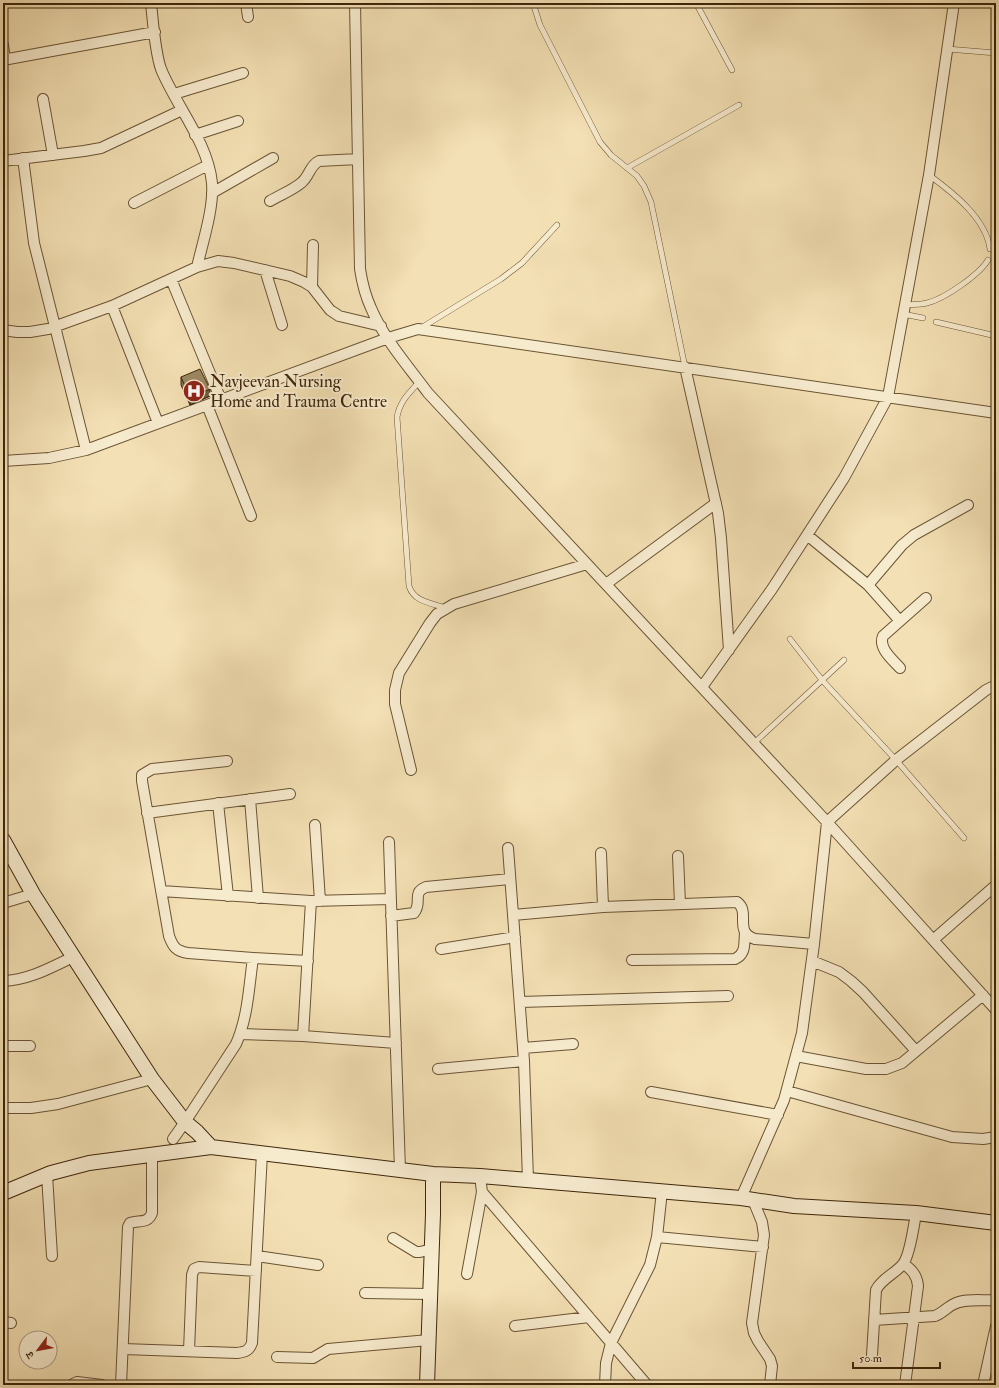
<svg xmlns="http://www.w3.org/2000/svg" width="999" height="1388" font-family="'IM FELL Double Pica','Noto Serif Devanagari',serif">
  <rect width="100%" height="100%" fill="#f3e0b4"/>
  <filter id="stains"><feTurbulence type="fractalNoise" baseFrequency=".005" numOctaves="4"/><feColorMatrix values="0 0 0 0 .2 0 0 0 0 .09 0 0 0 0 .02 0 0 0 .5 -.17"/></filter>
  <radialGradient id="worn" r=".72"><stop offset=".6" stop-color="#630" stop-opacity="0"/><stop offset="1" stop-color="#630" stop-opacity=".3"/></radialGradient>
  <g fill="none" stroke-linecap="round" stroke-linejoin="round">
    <!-- lane casing -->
    <g stroke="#6b5434" stroke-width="6">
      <path id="lane" d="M533,3L540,25L600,142L611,155L637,176L644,186L651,202L685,367
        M696,3L732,70
        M947,49L996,53
        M627,168L739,105
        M929,175C952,192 986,218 990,249
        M905,305C912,304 920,305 927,303C944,299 979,275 988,260
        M903,314L923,318
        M936,322L996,336
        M421,328L501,279L522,263L557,225
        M420,381C409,393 400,401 397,417L409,586C414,602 431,603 446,608
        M790,639L822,680L896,760L964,838
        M754,743L844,660"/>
    </g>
    <!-- street casing -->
    <g stroke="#6b5434" stroke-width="12">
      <path id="street" d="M151,3C153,22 155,52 161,69C176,106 208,142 212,183C214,208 203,241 197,267
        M246,3L248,17
        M355,3L360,269C362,282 365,295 371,308C384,339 408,366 428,393L827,822L996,1010
        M3,45L5,59
        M3,60L155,32
        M174,94L243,73
        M43,99L53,155
        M195,135L238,121
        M23,158L34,243L86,450
        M3,161L84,151L101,148L182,110
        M212,193L273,158
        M270,201C280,195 293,190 301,183C310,176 309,166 319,161L358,159
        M134,203L208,165
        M265,270L282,325
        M171,279L221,400
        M312,287L313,245
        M112,306L158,423
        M3,330L17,332H30L48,329L112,306L197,267L218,261L234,263L290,276L304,282L312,287L330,310L339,316L381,326
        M685,367L718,513L721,538L729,650
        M207,405L251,516
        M3,461L49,458L86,450L388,338L418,329L996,413
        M807,535L868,585L900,621
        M606,584L716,503
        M868,585L902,545L914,535L968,505
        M900,668C892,659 878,648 883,636L926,598
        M702,687L772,589L844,478L888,397L929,175L954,3
        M411,770L395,704V690L399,673L430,623L437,614L454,604L587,564
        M250,799L258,898
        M218,803L228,896
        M147,813L290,794
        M315,825L320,901
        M389,842L400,1170
        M508,848L524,1061L528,1180
        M601,853L603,907
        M678,856L680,904
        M161,891L311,901L391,899
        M3,903L33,894
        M513,915L603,907L737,902C751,912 733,932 755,939L814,944
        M391,916L414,913C423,902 411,893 426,887L510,879
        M933,940L996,885
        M441,949L515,937
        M253,958L308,961
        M632,960L735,959C746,954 744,944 745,933
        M812,961L839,972L851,981L863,992L916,1051
        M3,981C29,980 50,968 73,957
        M520,1002L728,996
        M240,1034L303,1036L396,1043
        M303,1036L311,901
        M3,1046H30
        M523,1048L573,1044
        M796,1056L866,1069H886L902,1063L983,995
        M438,1069L524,1061
        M787,1091L952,1137L983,1139L996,1137
        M651,1092L778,1115
        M3,1108H31L58,1104L152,1079
        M173,1139L185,1122L236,1044C248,1017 249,986 253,958L188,953C176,951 173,947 169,936L142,781V775L152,769L227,761
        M47,1175L52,1256
        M480,1176L482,1192L647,1385
        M741,1198L784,1100L802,1033L814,944L827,822L896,760L986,690L992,687L996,688
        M753,1200L762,1222L764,1235L752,1323L754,1333L758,1341L770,1359L772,1366L770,1385
        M657,1237L763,1247
        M393,1238L416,1252H420L432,1249
        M257,1256L318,1265
        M904,1264C912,1270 917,1275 918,1286L905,1385
        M467,1274L482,1192
        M365,1293L430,1294
        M874,1320L935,1316C943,1313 947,1307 954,1304C964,1298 984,1301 996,1300
        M3,1322L11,1323
        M515,1326L589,1317
        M123,1349L237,1353C245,1352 249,1351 252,1343L262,1153
        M189,1351L192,1275L194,1269L199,1267L256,1271
        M872,1355L876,1290C882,1278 895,1274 903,1264C910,1255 914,1225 916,1213
        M277,1357L313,1358L328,1349L429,1340
        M71,1385L77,1382L102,1385
        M121,1385L128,1227L130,1223C139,1220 148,1224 152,1213V1155
        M605,1385L606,1363L611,1343L650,1265L657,1237L662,1191
        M983,1385L996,1326"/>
    </g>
    <!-- secondary casing -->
    <g stroke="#3e260a" stroke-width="16">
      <path id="secondary" d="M3,840L33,894L152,1079L185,1122L197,1132L211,1147L433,1174L480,1176L741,1198L794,1206L916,1213L996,1223
        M3,1193L51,1173L89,1163L211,1147
        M427,1385L433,1214V1174"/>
    </g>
    <!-- lane -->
    <use href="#lane" stroke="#f7ebce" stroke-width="5"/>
    <!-- street -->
    <use href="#street" stroke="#f7ebce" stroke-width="10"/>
    <!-- secondary -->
    <use href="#secondary" stroke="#f7ebce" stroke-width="14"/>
  </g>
  <!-- wall -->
  <path fill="#867454" stroke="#3e260a" d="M181,377L210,396L190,405L181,385Z"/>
  <!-- shaded-wall -->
  <path fill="#6d5e45" stroke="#3e260a" d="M210,389V396L190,405V398Z"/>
  <!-- building -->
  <path fill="#9c8762" stroke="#3e260a" d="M200,369L210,389L190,398L181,377Z"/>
  <!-- icons -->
  <defs>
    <g id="hospital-disc" transform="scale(1.15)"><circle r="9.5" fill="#8f2418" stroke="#f7ebce"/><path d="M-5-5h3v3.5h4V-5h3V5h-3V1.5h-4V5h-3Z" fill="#fff"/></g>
  </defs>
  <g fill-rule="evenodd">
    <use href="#hospital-disc" x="194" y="391"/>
  </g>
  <g text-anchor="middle" stroke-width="4" stroke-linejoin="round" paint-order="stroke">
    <!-- poi labels -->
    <g font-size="17" fill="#3e260a" stroke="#f7ebce" text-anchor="start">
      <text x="210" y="387">Navjeevan Nursing<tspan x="210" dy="20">Home and Trauma Centre</tspan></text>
    </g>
  </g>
  <!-- margin -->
  <rect width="999" height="1388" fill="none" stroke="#f3e0b4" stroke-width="16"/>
  <rect x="4" y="4" width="991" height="1380" fill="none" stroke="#3e260a" stroke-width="2"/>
  <rect x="8" y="8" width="983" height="1372" fill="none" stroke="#3e260a"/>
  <!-- north arrow -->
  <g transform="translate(38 1350) rotate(238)"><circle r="19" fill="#f7ebce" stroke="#ad9c80"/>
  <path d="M0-3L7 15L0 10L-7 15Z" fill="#8f2418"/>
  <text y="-6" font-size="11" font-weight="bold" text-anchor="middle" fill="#3e260a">उ</text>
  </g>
  <!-- scale -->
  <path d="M853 1362v6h87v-6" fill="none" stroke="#3e260a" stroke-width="2"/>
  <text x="859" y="1362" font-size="12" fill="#3e260a" stroke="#f7ebce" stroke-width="3" paint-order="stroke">50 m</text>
  <rect width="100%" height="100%" filter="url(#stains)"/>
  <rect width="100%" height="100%" fill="url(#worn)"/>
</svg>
